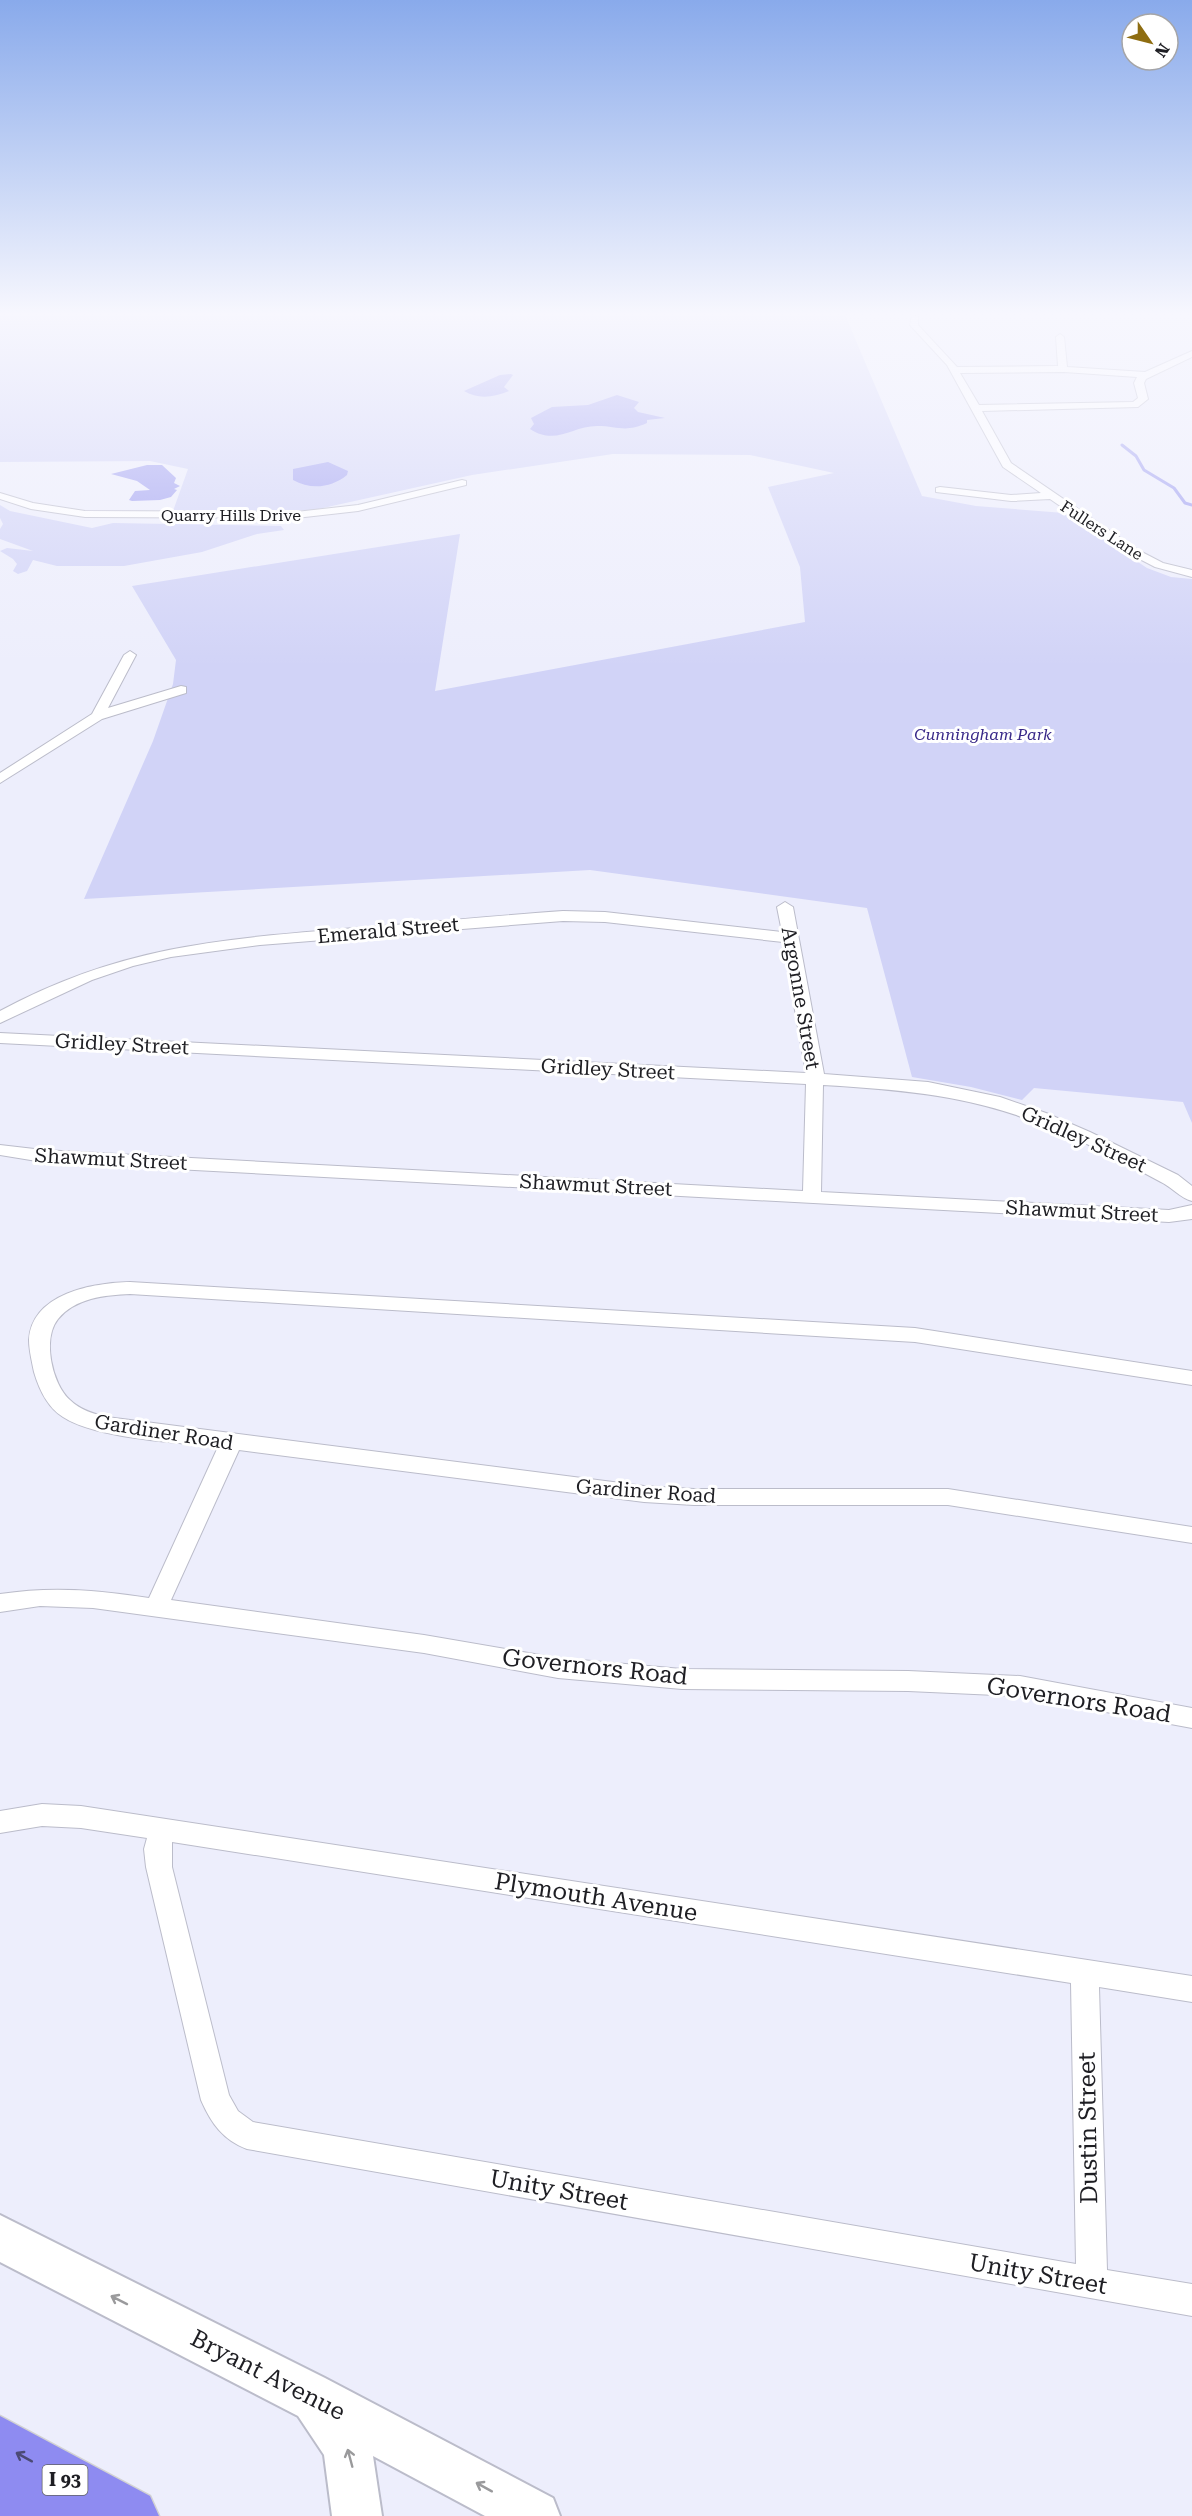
<svg xmlns="http://www.w3.org/2000/svg" width="1192" height="2516" font-family="'Roboto Serif',serif">
  <rect width="100%" height="100%" fill="#edeefc"/>
  <!-- green -->
  <path fill="#d1d3f7" d="M0,315H845L922,496L976,506L1064,513L1147,568L1171,577L1192,579V1123L1183,1102L1034,1088L1022,1100L971,1087L912,1077L867,908L590,870L84,899L153,741L173,684L176,660L132,586L460,534L435,691L805,622L800,567L768,487L834,473L750,455L613,454L472,475L314,510L173,511L188,469L150,461L0,462Z
    M0,505L10,511L92,528L113,523L281,526L284,530L257,534L202,552L124,566H57L33,560L27,571L18,574L13,571L17,564L13,559L0,551L7,548L33,551L0,539V529L3,524L0,518Z"/>
  <!-- water -->
  <path fill="#9c9cf0" d="M511,374L513,375L504,387L509,391C495,397 478,400 464,391L500,375Z
    M617,395L639,402L634,408L638,412L665,418L647,420V423C625,433 618,426 597,426C572,426 556,446 530,429L534,424L531,418L552,407L588,405Z
    M328,462L348,471L347,475C331,488 311,490 293,480V469Z
    M147,465H162L176,478L174,483L180,486L174,489L177,490L171,497L160,500L132,501L129,500L135,491L150,490L137,481L111,474Z"/>
  <g fill="none" stroke-linecap="round" stroke-linejoin="round">
    <!-- stream -->
    <path stroke="#9c9cf0" stroke-width="3" d="M1122,445L1136,456L1144,470L1174,488L1185,503L1192,505"/>
    <!-- minor casing -->
    <g stroke="#bbbcca" stroke-width="2">
      <path id="minor" d="M912,316H918V325L957,367L1058,366L1056,337L1060,334L1064,337L1067,367L1145,372L1192,351V357L1146,379L1144,383L1148,399L1138,407L982,411L1011,463L1138,550L1163,563L1192,570V577L1155,567L1130,554L1050,499L1011,501L936,492V488L940,487L1011,495L1041,493L1003,467L947,365L910,325ZM1064,372L1137,377L1134,383L1138,398L1133,402L979,405L960,373Z
        M462,480L466,481V485L358,511L296,518L85,517L31,509L0,499V493L33,503L85,511L296,512L358,505Z
        M130,651L136,655L108,708L181,686L186,687V693L102,719L0,783V773L92,714L124,655Z
        M785,902L793,907L824,1074L928,1082L1000,1097L1046,1113L1090,1132L1178,1175L1192,1186V1201C1180,1198 1172,1187 1161,1182C1133,1167 1105,1152 1076,1139C986,1097 920,1091 823,1085L821,1192L1169,1210L1192,1205V1219L1169,1222L43,1162L0,1155V1145L43,1150L803,1191L806,1084L0,1043V1033L806,1073L783,942L605,922L563,921L260,945L171,957L133,966L92,980L0,1023V1011C120,946 221,939 355,928C424,923 493,916 563,911L605,912L782,932L777,907Z
        M130,1282L915,1328L1192,1371V1385L915,1342L130,1294C105,1295 75,1298 58,1319C42,1339 52,1384 70,1400C80,1410 94,1414 107,1417L644,1486L694,1489H948L1192,1527V1543L948,1505H694L644,1502L239,1450L171,1600L424,1635L558,1658L682,1669L908,1671L1020,1676L1192,1708V1728L1020,1696L908,1691L682,1689L558,1678L424,1653L93,1608L40,1606L0,1612V1594C52,1586 97,1590 149,1598L218,1447C176,1442 97,1439 63,1417C47,1407 39,1389 34,1372C32,1362 29,1350 29,1340C32,1293 93,1283 130,1282Z
        M42,1804L81,1806L1192,1976V2002L1099,1987L1107,2270L1192,2284V2316L247,2149C223,2140 211,2123 201,2100L146,1867L144,1849L147,1838L81,1828L42,1826L0,1833V1811ZM172,1842L1071,1983L1076,2264L253,2122L238,2111L229,2095L172,1867Z"/>
    </g>
    <!-- secondary casing -->
    <g stroke="#bbbcca" stroke-width="4">
      <path id="secondary" d="M0,2215L325,2378L553,2498L560,2516H485L373,2456L382,2516H332L324,2455L298,2416L0,2262Z"/>
    </g>
    <!-- motorway casing -->
    <g stroke="#d2d2d3" stroke-width="3">
      <path id="motorway" d="M0,2416L150,2496L159,2516H0Z"/>
    </g>
    <!-- minor -->
    <use href="#minor" fill="#fff" fill-rule="evenodd"/>
    <!-- secondary -->
    <use href="#secondary" fill="#fff" fill-rule="evenodd"/>
    <!-- motorway -->
    <use href="#motorway" fill="#8e8bf1" fill-rule="evenodd"/>
  </g>
  <!-- one-way arrows -->
  <defs><path id="oneway-shaft" d="M-6 0H5M1.5-3L5.5 0L1.5 3" fill="none" stroke-width="1.6" stroke-linecap="round" stroke-linejoin="round" transform="scale(1.5)"/></defs>
  <g stroke="#9a9a9c">
    <use href="#oneway-shaft" transform="translate(119 2300) rotate(-153)"/>
    <use href="#oneway-shaft" transform="translate(350 2458) rotate(-105)"/>
    <use href="#oneway-shaft" transform="translate(484 2487) rotate(-151)"/>
  </g>
  <use stroke="#4b4a75" href="#oneway-shaft" transform="translate(24 2457) rotate(-151)"/>
  <!-- sky -->
  <linearGradient id="sky" x2="0" y2="1"><stop stop-color="#89aaeb"/><stop offset="0.47" stop-color="#f7f7fe"/><stop offset="1" stop-color="#f7f7fe" stop-opacity="0"/></linearGradient>
  <rect width="1192" height="667" fill="url(#sky)"/>
  <g text-anchor="middle" stroke-width="6" stroke-linejoin="round" paint-order="stroke">
    <!-- far-street labels -->
    <g font-size="16" fill="#1e1e23" stroke="#fff">
      <text x="231" y="521">Quarry Hills Drive</text>
      <text transform="translate(1102 530) rotate(33)" y="6">Fullers Lane</text>
    </g>
    <!-- far-park labels -->
    <g font-size="16" font-style="italic" fill="#382888" stroke="#fff">
      <text x="983" y="740">Cunningham Park</text>
    </g>
    <!-- shield labels -->
    <rect fill="#fff" stroke="#626265" stroke-width="1.5" x="42.5" y="2465" width="45" height="30" rx="4.5"/>
    <g font-size="18" font-weight="bold" fill="#1e1e23">
      <text x="65" y="2486">I 93</text>
    </g>
    <!-- street labels -->
    <g font-size="20" fill="#1e1e23" stroke="#fff">
      <text transform="translate(388 930) rotate(-5)" y="7">Emerald Street</text>
      <text transform="translate(801 998) rotate(80)" y="7">Argonne Street</text>
      <text transform="translate(122 1044) rotate(3)" y="7">Gridley Street</text>
      <text transform="translate(608 1069) rotate(3)" y="7">Gridley Street</text>
      <text transform="translate(1084 1139) rotate(24)" y="7">Gridley Street</text>
      <text transform="translate(111 1159) rotate(3)" y="7">Shawmut Street</text>
      <text transform="translate(596 1185) rotate(3)" y="7">Shawmut Street</text>
      <text transform="translate(1082 1211) rotate(3)" y="7">Shawmut Street</text>
      <text transform="translate(164 1432) rotate(9)" y="7">Gardiner Road</text>
      <text transform="translate(646 1491) rotate(4)" y="7">Gardiner Road</text>
    </g>
    <!-- near-street labels -->
    <g font-size="24" fill="#1e1e23" stroke="#fff">
      <text transform="translate(595 1667) rotate(6)" y="8">Governors Road</text>
      <text transform="translate(1079 1700) rotate(9)" y="8">Governors Road</text>
      <text transform="translate(596 1897) rotate(9)" y="8">Plymouth Avenue</text>
      <text transform="translate(1088 2128) rotate(-91)" y="8">Dustin Street</text>
      <text transform="translate(559 2190) rotate(10)" y="8">Unity Street</text>
      <text transform="translate(1038 2274) rotate(10)" y="8">Unity Street</text>
      <text transform="translate(268 2375) rotate(27)" y="8">Bryant Avenue</text>
    </g>
  </g>
  <!-- north arrow -->
  <g transform="translate(1150 42) rotate(125)"><circle r="28" fill="#ffffff" stroke="#a5a5a7" stroke-width="1.5"/>
  <path d="M0-4.5L10 22L0 15L-10 22Z" fill="#8e6d11"/>
  <text y="-9" font-size="16" font-weight="bold" text-anchor="middle" fill="#1e1e23">N</text>
  </g>
</svg>
